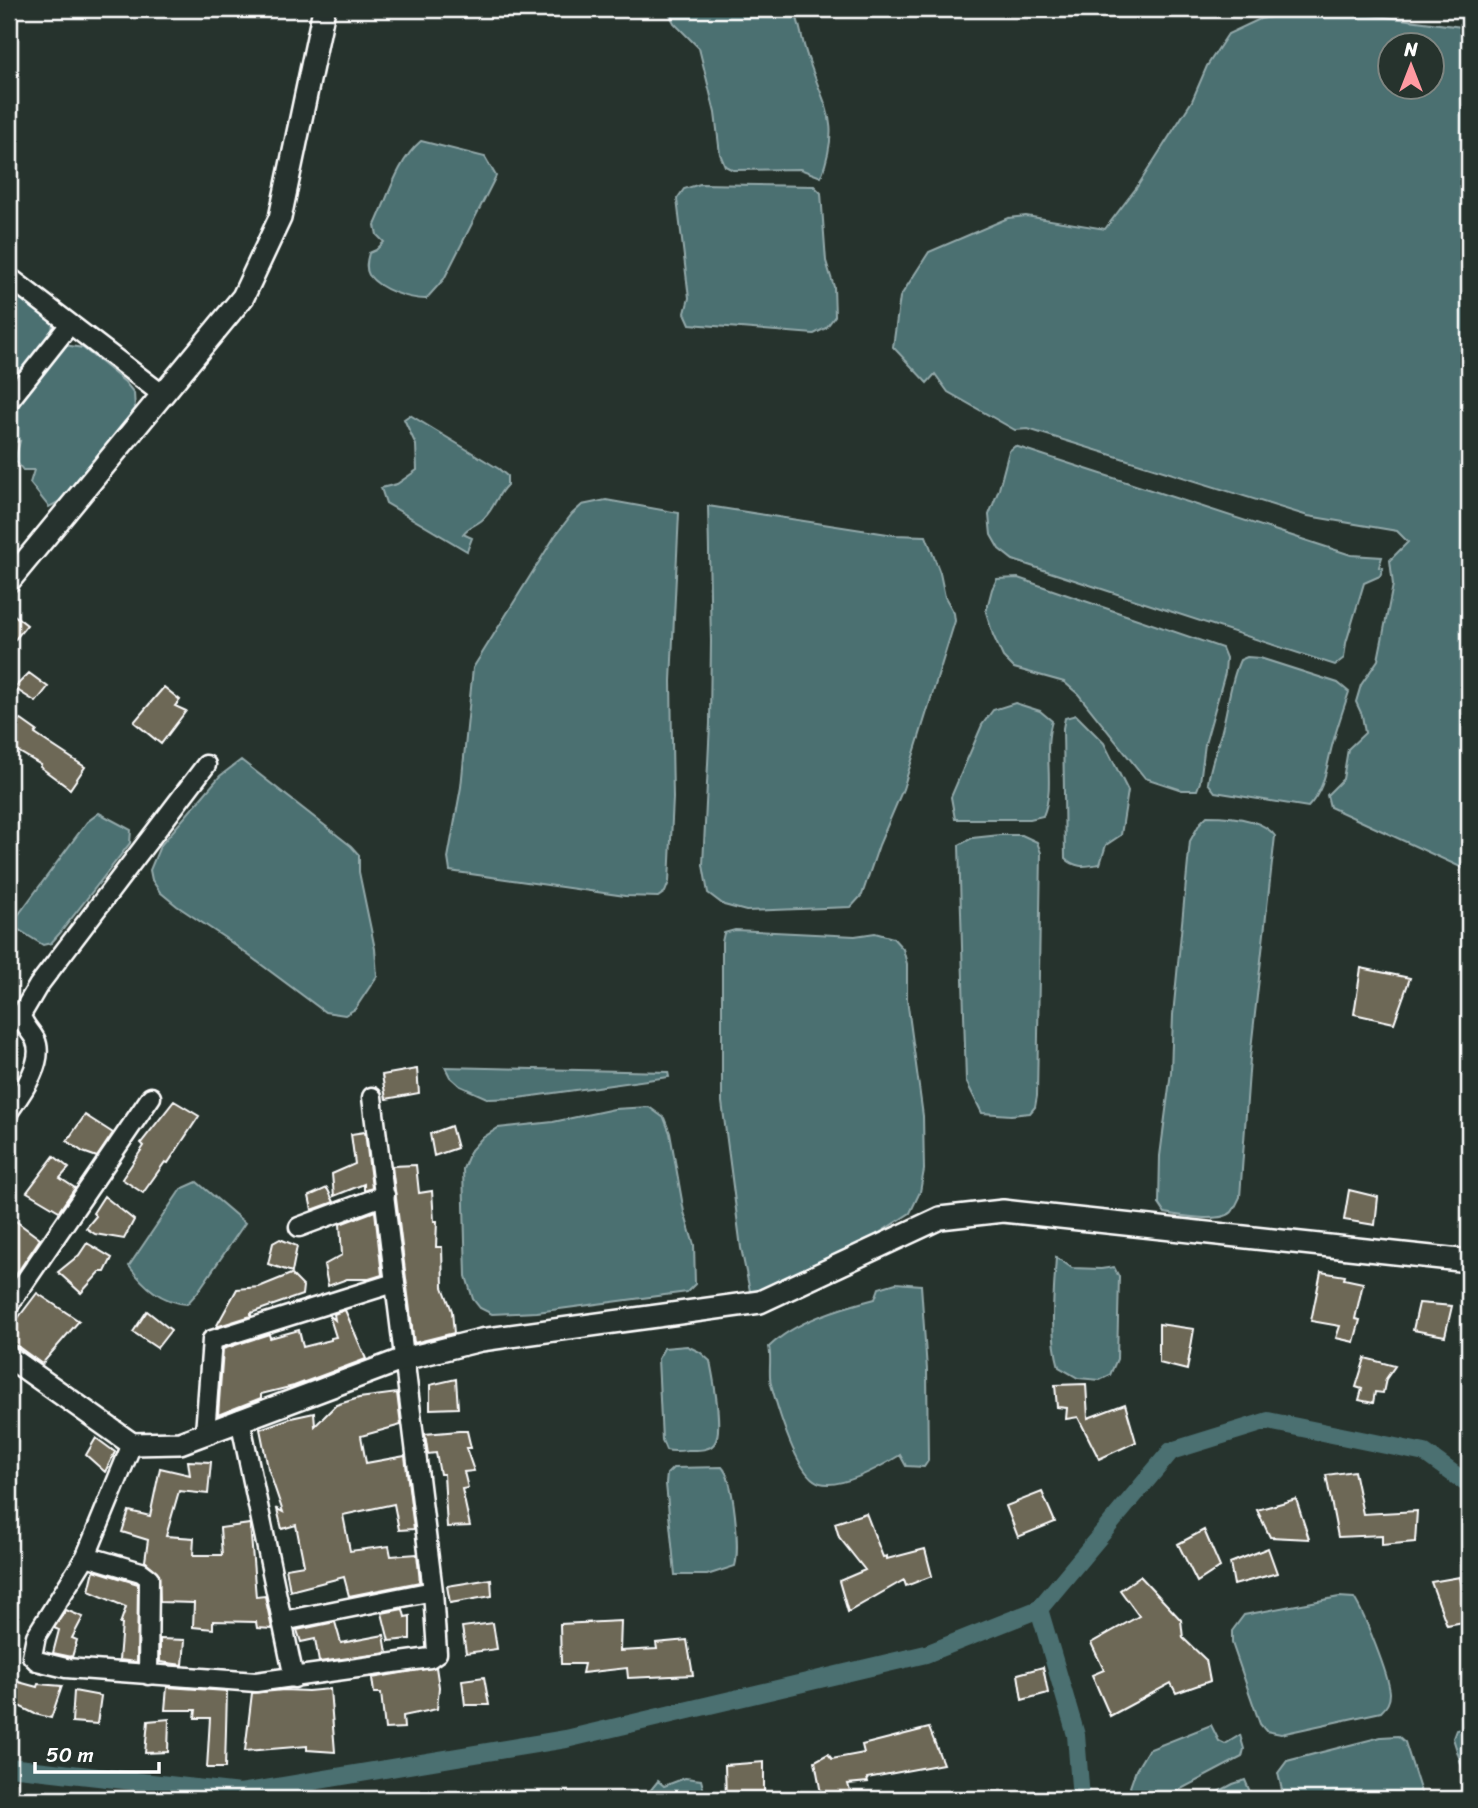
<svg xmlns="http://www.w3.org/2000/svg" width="1478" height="1808" font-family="Sriracha,sans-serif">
  <rect width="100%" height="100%" fill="#26332d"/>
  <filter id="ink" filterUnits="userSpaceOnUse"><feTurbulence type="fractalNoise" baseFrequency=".0143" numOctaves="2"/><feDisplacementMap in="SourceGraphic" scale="14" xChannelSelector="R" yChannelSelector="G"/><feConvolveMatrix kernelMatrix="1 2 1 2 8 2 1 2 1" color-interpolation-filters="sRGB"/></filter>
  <g filter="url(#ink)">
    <!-- water -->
    <path fill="#4b6f71" stroke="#93a9aa" stroke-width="2" fill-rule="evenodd" d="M663,9H794C801,26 802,44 809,61C826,111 841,122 821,177L800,169L733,170L725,166L720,154L715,113L699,48L674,23L668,11Z
      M1305,11L1348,12L1469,28V871L1330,807L1327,795L1343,779L1348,749L1365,733L1362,715L1356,702L1361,685L1378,660L1393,585L1390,560L1408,542L1397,531L1308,516L1028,429L1015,430L948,392L935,374L927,383L893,347L900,297L929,252L1008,218L1026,216L1105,229L1137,187L1192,101L1207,66L1228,34L1260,19ZM1390,46H1432V88H1390Z
      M421,141L485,157L496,176L444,279L426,299C409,299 380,290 369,275C365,268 367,260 369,253L376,250L384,242L377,235L375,225C388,197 398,160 421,141Z
      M700,184L814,186L821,193L826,261L834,287L835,316L826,328L814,334L690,324L685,313L689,298L677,199L684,189Z
      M9,288L52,317C58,340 29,366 16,383L9,384Z
      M64,345L83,348L125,382L134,393L135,409L62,500L49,507L30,483L34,470H23L15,460L20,441L9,443V409Z
      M410,415L499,469L507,476V485C497,494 495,507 485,517C479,525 469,525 463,534L472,538L467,551L386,503L381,488L397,484L417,470L416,445L404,419Z
      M1015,446L1351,555L1382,557L1379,567L1383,568L1380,576L1364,583L1346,643L1344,658L1335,665L1013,560L999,549L991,535L989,515L999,489L1009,451Z
      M606,500L679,513L671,681L673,798L669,882L665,892L658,897L625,896L450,871L448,858L461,787L473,668L555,536L572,514L582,505Z
      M708,506L894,535L926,536L940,573L945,597L954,613L955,621L903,789L879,845L862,895L851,907L746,911L724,905L708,893L703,865L710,723L711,641Z
      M1018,578L1222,648L1226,658L1225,673L1205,744L1200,782L1197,790H1182L1145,778L1078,694L1064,682L1014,668L1003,657L993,635L986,612L992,589L997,579Z
      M1247,657L1260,658L1338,683L1349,692C1343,710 1337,727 1332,746C1326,769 1325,789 1308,807L1215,792L1208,783C1210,767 1215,755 1219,740C1228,714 1228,686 1240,660Z
      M1015,703L1040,711L1052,721C1042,753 1056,785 1043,816L1030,819H955L951,797L982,725L993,710Z
      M1076,715L1104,743L1128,791L1121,835L1106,845L1100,864C1086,866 1076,869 1065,858L1063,728L1065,718Z
      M241,760L351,846L359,855V872L375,949L377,976L355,1009L345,1015L325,1012L228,940L177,906L160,892L152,880L150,870L160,846L220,776Z
      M99,813L131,830L130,843L60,933L51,943L43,945L16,928L13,922L87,822Z
      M1207,816C1228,816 1262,818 1275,836L1250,1058L1240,1197C1238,1201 1235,1208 1232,1212C1221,1223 1180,1216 1165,1213L1159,1204L1160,1156L1171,1072L1173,1015L1190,841L1200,823Z
      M1000,835H1022L1037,842L1041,853L1037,1096L1035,1107L1030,1113L1011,1115L982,1113L966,1081L959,845L972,838Z
      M735,930L855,936L875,933L893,938L903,949L907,964V999L923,1116L924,1170L920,1192L910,1213L865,1242L809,1271L755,1292L750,1291L741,1248L722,1102V942L724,933Z
      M445,1067L668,1072L669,1077L518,1098L489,1099L460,1086L450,1077Z
      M649,1107L664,1118L670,1133L684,1212L694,1245L695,1284L687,1292L537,1312L492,1314L480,1308L473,1299L466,1276L463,1169L471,1150L481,1139L498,1128L553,1122L614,1109Z
      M197,1182L245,1223L197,1293L187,1304C161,1302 144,1286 129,1266L181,1189Z
      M1056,1257L1072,1268L1101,1269L1114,1267L1119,1277L1117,1359L1110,1375L1100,1380L1078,1378L1059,1367C1049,1332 1054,1293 1056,1257Z
      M896,1283L921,1285L927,1370L928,1461L924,1467L906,1466L900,1455C882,1466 842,1489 820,1483C797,1477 777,1406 771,1384C768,1372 772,1359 769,1347C795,1321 840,1308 875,1299L879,1288Z
      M687,1346L700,1352L710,1361C713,1376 724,1433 714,1444C708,1451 697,1450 688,1450C680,1451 673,1452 666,1450L662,1440L658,1359L664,1348Z
      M722,1467C734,1479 740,1549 735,1566L707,1575H675L666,1484L667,1474L673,1468Z
      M1339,1597L1354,1598C1364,1613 1389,1676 1390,1693C1390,1702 1387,1706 1381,1712L1281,1734L1266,1731L1260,1724L1232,1643V1631L1244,1615Z
      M1211,1725L1219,1741L1225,1744L1240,1735L1244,1749L1242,1757L1162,1799H1135L1130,1787L1136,1770L1148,1750Z
      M1469,1727V1789L1453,1738L1456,1730Z
      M1398,1736L1405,1742L1423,1799H1284L1278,1773L1287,1761L1381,1737Z
      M685,1778L701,1780L706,1799H649V1792L658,1781L664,1786Z
      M1245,1780L1253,1799H1205L1233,1784Z"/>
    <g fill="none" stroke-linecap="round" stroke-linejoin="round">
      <!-- canal -->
      <path stroke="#4b6f71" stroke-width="18" d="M1039,1609L1076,1735L1081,1799
        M9,1767L240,1793L566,1739L926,1654L1039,1609L1171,1451L1268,1421L1425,1453L1469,1485"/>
    </g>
    <!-- building -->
    <path fill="#6d6756" stroke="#fff" stroke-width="2" d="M9,611L27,625L9,647Z
      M29,673L48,687L36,702L14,688Z
      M164,687L180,700L175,706L186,711L161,744L134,722Z
      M20,719L37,731L35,734L85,767L70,789L40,767L41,765L9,746V734Z
      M1361,968L1410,978L1394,1023L1354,1014Z
      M417,1069L419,1093L386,1099L382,1075Z
      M174,1101L199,1116L168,1163L165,1162L143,1193L122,1179L144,1146L141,1143Z
      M85,1115L113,1133L97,1157L83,1152L67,1141Z
      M451,1126L457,1148L434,1156L430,1134Z
      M365,1132L372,1188L364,1191V1184L334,1196L332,1174L355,1164L351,1134Z
      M54,1156L69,1168L60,1178L75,1188L59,1211L27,1192Z
      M416,1165L419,1193L432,1191L434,1221H437L436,1247H442L443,1287L452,1311L454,1333L414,1343L392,1166Z
      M327,1188L334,1202L312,1210L309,1196Z
      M1349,1190L1378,1197L1375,1225L1344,1220Z
      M104,1196L134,1220L124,1239L95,1234L86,1228L96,1216L93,1213Z
      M375,1211L382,1275L369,1279H347L328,1286L324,1265L342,1255L340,1224Z
      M9,1216L40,1239L9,1285Z
      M280,1239L297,1246L292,1272L268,1264L273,1243Z
      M87,1243L112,1258L105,1272H100L81,1293L58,1272L79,1255Z
      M1321,1272L1345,1276L1344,1279L1363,1283L1355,1319L1360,1320L1354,1342L1336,1338L1340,1326L1311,1321Z
      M291,1274L303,1286L302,1295L251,1313V1316L216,1327L237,1289L259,1287Z
      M37,1293L79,1321L42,1364L17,1346L9,1344V1330Z
      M1419,1303L1452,1306L1445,1336L1413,1330Z
      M345,1310L366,1359L294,1386L261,1394V1398L218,1415L223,1349L269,1334L270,1338L299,1330L303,1347L331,1340V1338L336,1337L329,1315L335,1320L334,1314Z
      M147,1311L171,1330L157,1348L133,1332Z
      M1159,1324L1194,1329L1187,1370L1159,1363Z
      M1365,1358L1395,1366L1386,1379L1383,1393L1375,1392L1373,1403L1359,1400L1362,1389L1356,1387Z
      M456,1379L458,1408L430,1409V1385Z
      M1086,1384L1088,1418L1125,1404L1136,1442L1099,1459L1078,1417L1066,1419L1067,1408L1057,1407L1055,1385Z
      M397,1393L401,1425L361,1436L366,1463L405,1456L414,1529L399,1530L394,1504L343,1515L350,1551L389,1546L391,1556L417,1554L420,1582L349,1596L344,1577L290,1591L286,1568L304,1565L296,1525L282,1529L277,1509L283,1512L268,1468L260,1429L291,1418L314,1413L315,1426L336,1405L359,1398Z
      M459,1431H467L471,1448H466L474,1471L464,1472L468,1488L462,1489L470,1526L447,1527L444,1474H440L436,1453L428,1454L425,1434Z
      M96,1438L115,1452L105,1472L86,1455Z
      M188,1461L211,1462L208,1494L179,1491L166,1536L194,1538L193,1555H222L220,1528L250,1524L256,1597L265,1596L272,1629L257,1628L256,1622L213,1621V1629L193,1627L194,1603L160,1602L159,1574L145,1561L148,1540L122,1532L129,1511L150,1516L160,1468L190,1475Z
      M1354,1471L1363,1514L1417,1511L1415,1542L1382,1545V1535L1338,1537L1326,1475Z
      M1042,1492L1055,1522L1018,1537L1006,1506Z
      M1296,1499L1309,1539L1270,1537L1257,1510Z
      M866,1513L883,1557L887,1556V1559L925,1549L932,1576L906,1586L904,1580L848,1612L839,1581L865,1570L839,1537L835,1523Z
      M1204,1530L1220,1567L1197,1582L1178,1544Z
      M1268,1548L1277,1573L1234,1585L1230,1563Z
      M94,1570L138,1584L137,1662L119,1660L122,1624H120L126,1607L89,1591Z
      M1140,1576L1181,1620L1183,1638L1206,1660L1210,1681L1176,1693L1171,1683L1110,1716L1092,1675L1104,1670L1091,1643L1139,1616L1120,1590Z
      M1460,1577L1469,1621L1447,1625L1431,1582Z
      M491,1579L492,1596L450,1603L447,1586Z
      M403,1609L405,1617L410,1616V1639L389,1641L382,1613Z
      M66,1610L83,1617L72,1638L77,1640L72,1657L53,1653L59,1630L54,1628Z
      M621,1621L620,1651L657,1649L656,1643L687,1640L693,1675L628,1678L627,1668L582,1673L584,1664H561L560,1624Z
      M335,1622L341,1643L384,1635L387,1653L319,1662L315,1639L301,1642L297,1630Z
      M493,1623L497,1649L466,1653L462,1627Z
      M160,1639L185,1640L183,1665L160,1662Z
      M436,1667L439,1687L437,1709L403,1716L404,1728L385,1729L381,1693H374L372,1678Z
      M1043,1667L1048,1693L1022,1700L1018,1674Z
      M484,1677L489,1705H465L462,1680Z
      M15,1681L37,1687L38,1684L62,1686L51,1718L35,1714L9,1701Z
      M167,1687L227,1691L225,1768H207L210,1718H195L196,1710H165Z
      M330,1689L335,1752L307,1750V1746L245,1751L252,1693L284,1690L308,1691Z
      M74,1691L101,1696L97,1724L72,1722Z
      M169,1719L168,1752L145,1753L148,1721Z
      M929,1728L943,1764L867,1778L868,1782L848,1784L852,1798L822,1799L815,1761L828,1754L832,1759L864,1753L862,1745Z
      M764,1762V1797L726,1799L725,1765Z"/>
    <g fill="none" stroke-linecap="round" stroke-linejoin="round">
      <!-- minor casing -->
      <g stroke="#fff" stroke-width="23">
        <path id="minor" d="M9,277L163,395
          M9,401L70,324
          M9,1111C21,1094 46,1061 35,1039C30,1030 23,1025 21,1015L38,986L206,765
          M299,1227L385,1195
          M9,1305L151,1097
          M240,1419L294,1678
          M205,1433L212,1340L394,1283
          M132,1444L86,1556L36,1636L32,1656L37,1661L66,1668L256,1682L430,1658L437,1653L433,1591L372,1097
          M86,1556L141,1572L149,1578L148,1675
          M283,1621L433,1591"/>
      </g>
      <!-- tertiary casing -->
      <g stroke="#fff" stroke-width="26">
        <path id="tertiary" d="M9,581L243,297L280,218L324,9
          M9,1357L132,1444L180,1443L404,1359L481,1340L760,1302L940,1218L1003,1211L1469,1261"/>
      </g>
      <!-- minor -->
      <use href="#minor" stroke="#26332d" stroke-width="18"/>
      <!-- tertiary -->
      <use href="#tertiary" stroke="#26332d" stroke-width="21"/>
    </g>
  </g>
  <!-- margin -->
  <rect width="1478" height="1808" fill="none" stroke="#26332d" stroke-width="35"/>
  <rect x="18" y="18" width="1443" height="1773" fill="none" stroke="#fff" stroke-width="2.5" filter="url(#ink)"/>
  <!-- north arrow -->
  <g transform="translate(1411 66)"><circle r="33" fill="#26332d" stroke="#7d8581" stroke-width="2"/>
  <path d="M0-5L12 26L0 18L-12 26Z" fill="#ff9aa2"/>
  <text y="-10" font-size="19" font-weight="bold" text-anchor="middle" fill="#ffffff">N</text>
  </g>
  <!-- scale -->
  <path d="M35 1762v10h124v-10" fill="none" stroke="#ffffff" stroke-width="3.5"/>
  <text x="46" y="1762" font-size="21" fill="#ffffff" stroke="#26332d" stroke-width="5" paint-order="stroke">50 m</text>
</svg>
